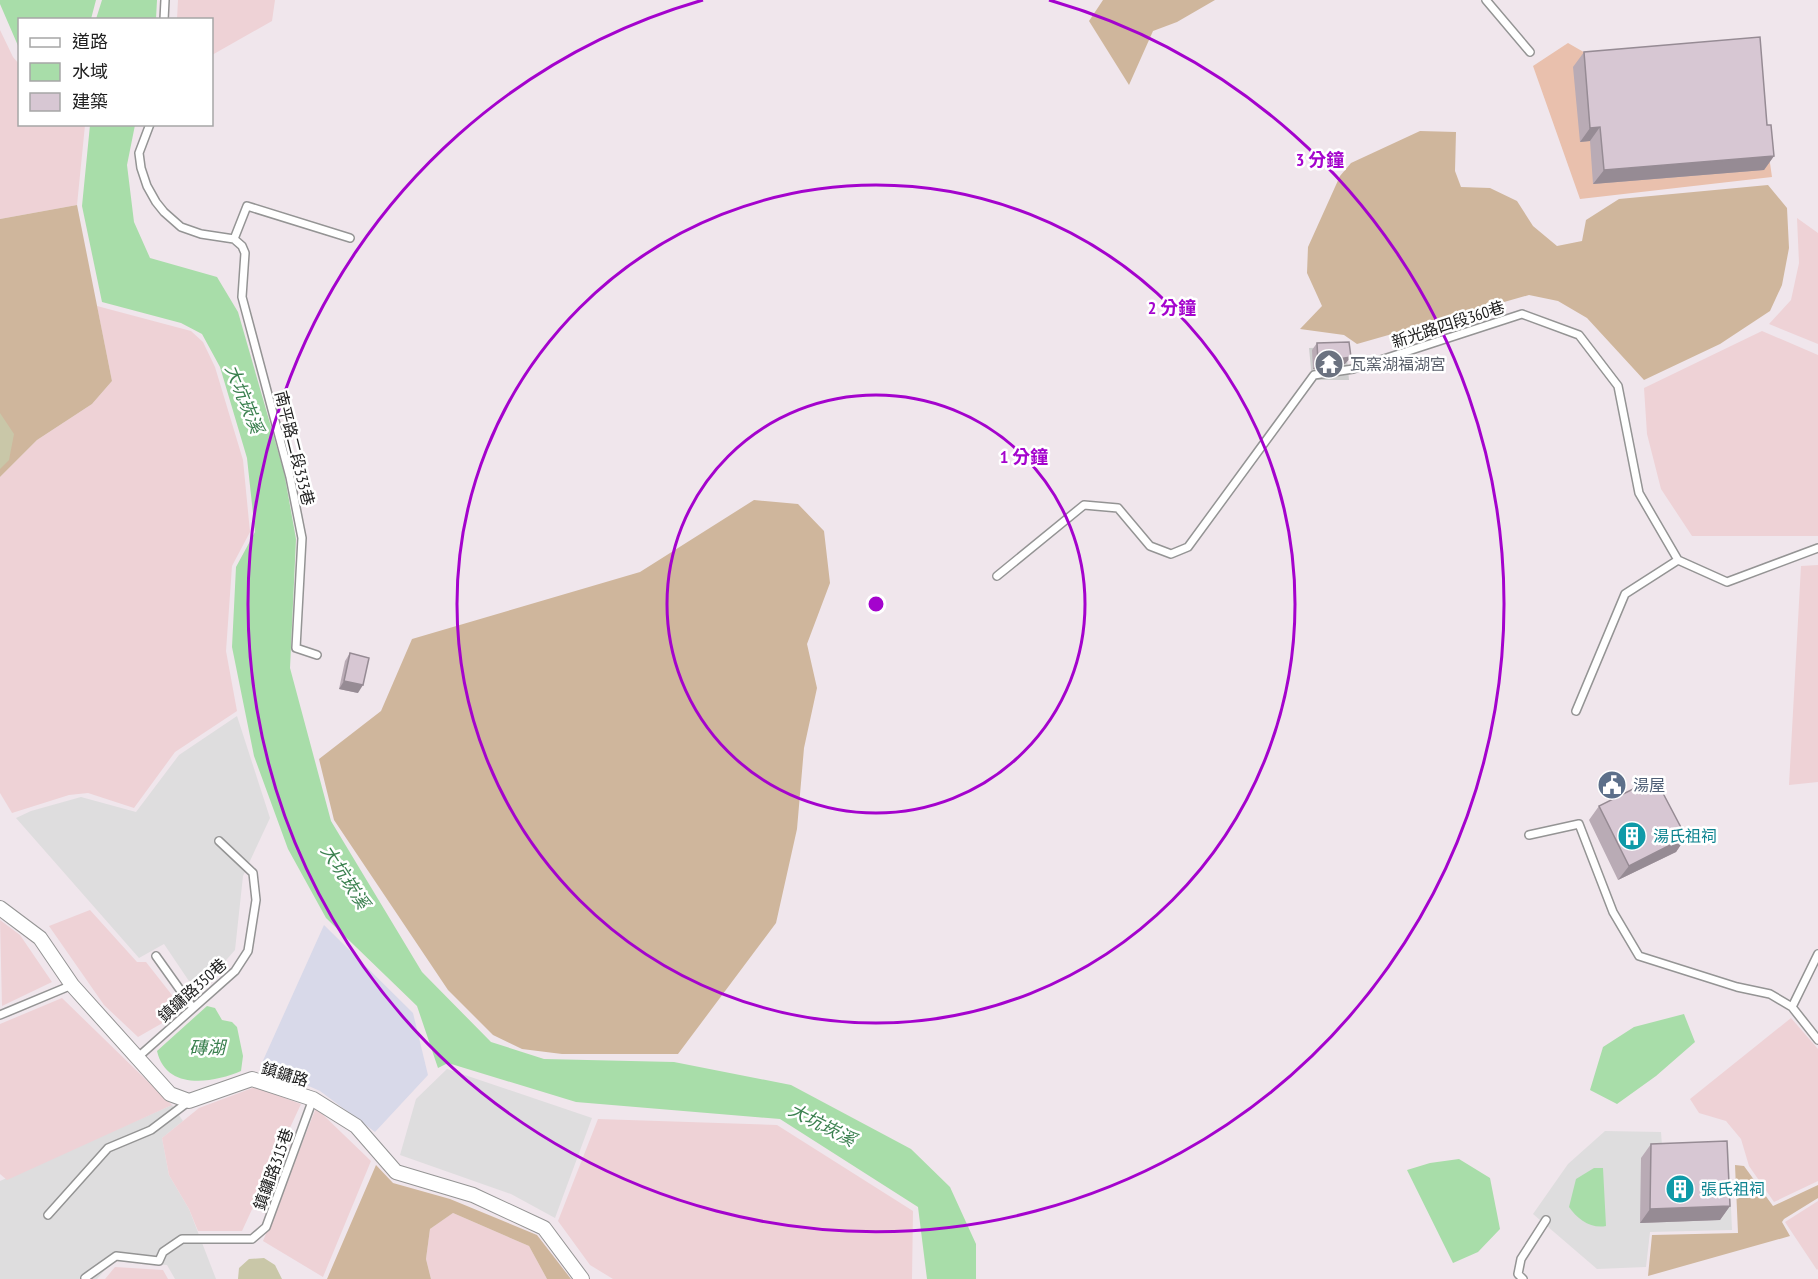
<svg xmlns="http://www.w3.org/2000/svg" width="1818" height="1279" font-family="'PT Sans Narrow','Noto Sans TC',sans-serif">
  <rect width="100%" height="100%" fill="#f0e6ec"/>
  <!-- residential -->
  <path fill="#deddde" d="M237,716L270,818L243,876L235,950L197,993L164,944L139,958L16,818L31,811L81,797L136,812L179,755Z
    M447,1069L592,1118L555,1218L511,1194L400,1155L416,1099Z
    M172,1105L183,1121L162,1138L169,1175L189,1209L216,1279H175L167,1265L113,1261L97,1279H0V1181Z
    M1605,1131L1661,1132L1662,1146L1728,1143L1732,1230L1650,1232L1646,1267L1597,1269L1533,1214L1568,1164Z"/>
  <!-- industrial -->
  <path fill="#d8d9e9" d="M324,925L413,1013L428,1075L375,1132L320,1091L261,1065Z"/>
  <!-- religious -->
  <path fill="#cecece" d="M1346,347L1349,380H1312L1309,348Z"/>
  <!-- farmland -->
  <path fill="#eed2d6" d="M178,0H275L272,21L212,55V20L177,19Z
    M0,30L13,57L19,64L20,124L85,125L77,205L0,219Z
    M1797,218L1818,233V344L1769,324L1791,300L1799,263Z
    M97,306L191,331L203,342L215,367L243,460L250,532L232,566L226,651L237,711L175,752L134,808L88,793L69,795L12,813L0,793V477L37,440L92,404L112,381Z
    M1762,331L1818,355V536H1692L1661,489L1647,434L1644,388Z
    M1818,565V782L1789,785L1801,566Z
    M90,910L137,962H146L179,1004L166,1021L138,1037L104,1005L49,926Z
    M0,920L20,935L52,982L2,1006Z
    M62,998L172,1105L7,1180L0,1174V1024Z
    M1791,1018L1818,1049V1181L1774,1202L1749,1166L1741,1139L1726,1121L1699,1113L1690,1099Z
    M255,1087L301,1104L242,1231H198L189,1209L169,1175L162,1138L199,1108Z
    M316,1108L371,1161L323,1277L263,1241Z
    M598,1119L777,1125L913,1211L912,1279H613L590,1265L558,1221Z
    M1818,1201V1269L1817,1270L1785,1222Z
    M453,1213L529,1246L547,1279H431L426,1259L430,1229Z
    M115,1267L163,1270L168,1279H105Z"/>
  <!-- grass -->
  <path fill="#e9c0ad" d="M1568,43L1594,58L1753,45L1772,177L1580,199L1533,66Z"/>
  <!-- forest -->
  <path fill="#cfb69c" d="M1103,0H1215L1177,22L1153,31L1129,85L1089,21Z
    M1420,131L1456,132L1455,171L1461,187L1490,188L1517,201L1533,226L1557,246L1582,241L1586,220L1619,199L1768,185L1787,208L1789,248L1782,285L1770,311L1720,344L1644,380L1587,318L1558,301L1529,295L1357,344L1344,335L1300,329L1322,306L1307,273L1308,247L1340,176L1351,163Z
    M77,205L112,381L92,404L37,440L0,477V219Z
    M754,500L798,504L824,531L830,583L807,644L817,688L804,748L797,829L776,923L678,1054H562L522,1049L493,1035L448,990L334,820L319,759L381,711L412,639L640,572Z
    M376,1165L393,1183L450,1199L537,1235L571,1279H547L529,1246L453,1213L430,1229L426,1259L431,1279H327Z
    M1735,1165L1744,1166L1773,1206L1818,1185V1198L1784,1219L1782,1222L1790,1236L1648,1276L1652,1235L1738,1233Z"/>
  <!-- cemetery -->
  <path fill="#c9c7a8" d="M0,413L14,434L9,460L0,469Z
    M264,1258L275,1265L282,1279H238L239,1268L249,1259Z"/>
  <!-- water -->
  <path fill="#a8dda9" d="M0,0H96L91,19L20,20L19,48L0,4Z
    M102,0H157L156,19H96Z
    M90,125H135L127,165L134,222L150,258L217,277L238,312L284,472L296,539L290,668L331,821L422,972L491,1042L544,1059L674,1062L791,1085L911,1149L950,1187L976,1244V1279H927L918,1207L780,1119L576,1102L448,1063L438,1068L417,1006L326,918L288,849L254,756L232,647L236,567L255,532L247,458L220,367L202,334L181,323L102,302L82,206Z
    M207,1006L215,1008L222,1020L232,1022L237,1027L243,1056L241,1071C213,1083 166,1091 157,1051Z
    M1684,1014L1695,1042L1656,1076L1617,1104L1590,1090L1603,1047L1634,1027Z
    M1459,1159L1490,1178L1500,1229L1478,1252L1453,1263L1407,1170L1430,1163Z
    M1594,1168H1603L1606,1226C1591,1229 1577,1219 1569,1207L1576,1179Z"/>
  <g fill="none" stroke-linecap="round" stroke-linejoin="round">
    <!-- lane casing -->
    <g stroke="#949494" stroke-width="10">
      <path id="lane" d="M1486,0L1530,52
        M164,20L165,0
        M150,124L139,153L141,168L147,186L156,202L164,212L181,227L201,234L234,239L242,246L245,253L242,297L290,477L302,538L296,648L317,655
        M234,239L247,206L350,238
        M997,576L1084,505L1118,508L1150,546L1171,554L1188,547L1314,375L1353,369L1522,314L1579,335L1618,386L1639,493L1678,560L1727,582L1818,548
        M1576,711L1625,594L1678,560
        M1529,835L1579,824L1613,912L1639,956L1737,987L1770,994L1792,1007L1818,1040
        M156,956L193,1008
        M1792,1007L1818,954
        M0,1015L72,985
        M137,1058L235,971L248,951L256,900L253,873L219,841
        M48,1215L108,1148L151,1130L188,1102
        M85,1278L116,1256L159,1261L163,1252L182,1239H252L266,1227L313,1099
        M1523,1279L1518,1274L1521,1259L1546,1220"/>
    </g>
    <!-- street casing -->
    <g stroke="#949494" stroke-width="16">
      <path id="street" d="M0,908L40,938L72,985L170,1094L189,1101L252,1079L313,1099L356,1126L396,1172L473,1195L544,1228L582,1279"/>
    </g>
    <!-- lane -->
    <use href="#lane" stroke="#fff" stroke-width="7"/>
    <!-- street -->
    <use href="#street" stroke="#fff" stroke-width="14"/>
  </g>
  <!-- wall -->
  <path fill="#b9abb5" d="M1584,52L1767,125L1774,156L1764,170L1593,184L1590,141L1580,142L1573,67Z
    M1317,343L1345,364L1313,369L1312,350Z
    M350,653L358,693L339,689L345,661Z
    M1599,806L1686,837L1676,852L1618,880L1589,820Z
    M1651,1144L1730,1206L1720,1220L1640,1223L1641,1158Z"/>
  <!-- shaded-wall -->
  <path fill="#968b94" d="M1600,127L1590,141L1580,142L1590,128Z
    M1774,156L1764,170L1593,184L1604,170Z
    M1351,357L1345,364L1313,369L1318,362Z
    M344,681L363,685L358,693L339,689Z
    M1686,837L1676,852L1618,880L1629,866Z
    M1730,1206L1720,1220L1640,1223L1650,1209Z"/>
  <!-- building -->
  <path fill="#d7c7d3" stroke="#968b94" stroke-width="1.5" d="M1760,37L1767,125H1771L1774,156L1604,170L1600,127L1590,128L1584,52Z
    M1349,342L1351,357L1318,362L1317,343Z
    M350,653L369,658L363,685L344,681Z
    M1655,778L1686,837L1629,866L1599,806Z
    M1727,1141L1730,1206L1650,1209L1651,1144Z"/>
  <!-- distance rings -->
  <g fill="none" stroke="#a403cd" stroke-width="3">
    <circle cx="876" cy="604" r="209"/>
    <circle cx="876" cy="604" r="419"/>
    <path d="M1049 0A628 628 0 1 1 703 0"/>
  </g>
  <!-- icons -->
  <defs>
    <g id="temple-disc" transform="scale(1.5)"><circle r="9.5" fill="#6b7280" stroke="#fff"/><path d="M0-6L5-2H3V0L6.5 2.5H4V6H1.5V3h-3V6H-4V2.5H-6.5L-3 0V-2H-5Z" fill="#fff"/></g>
    <g id="civic-disc" transform="scale(1.5)"><circle r="9.5" fill="#5c6f8a" stroke="#fff"/><path d="M-.6-6.5H3V-4.5H.6V-3L4-1V1h2V6H-6V1h2V-1L-.6-3ZM-1.2 2.5V6h2.4V2.5Z" fill="#fff"/></g>
    <g id="building-disc" transform="scale(1.5)"><circle r="9.5" fill="#0f9aa8" stroke="#fff"/><path d="M-4-6H4V6H1V3H-1V6H-4ZM-2.5-4.3h1.7v1.8h-1.7ZM.8-4.3h1.7v1.8H.8ZM-2.5-1h1.7V.8h-1.7ZM.8-1h1.7V.8H.8Z" fill="#fff"/></g>
  </defs>
  <g fill-rule="evenodd">
    <use href="#temple-disc" x="1329" y="364"/>
    <use href="#civic-disc" x="1612" y="785"/>
    <use href="#building-disc" x="1632" y="836"/>
    <use href="#building-disc" x="1680" y="1189"/>
  </g>
  <g text-anchor="middle" stroke-width="5" stroke-linejoin="round" paint-order="stroke">
    <!-- street labels -->
    <g font-size="16" fill="#202020" stroke="#fff">
      <text transform="translate(1448 324) rotate(-18)" y="6">新光路四段360巷</text>
      <text transform="translate(295 448) rotate(76)" y="6">南平路二段333巷</text>
      <text transform="translate(192 990) rotate(-42)" y="6">鎮鏞路350巷</text>
      <text transform="translate(285 1074) rotate(17)" y="6">鎮鏞路</text>
      <text transform="translate(273 1169) rotate(-70)" y="6">鎮鏞路315巷</text>
    </g>
    <!-- worship labels -->
    <g font-size="16" fill="#5b616d" stroke="#fff" text-anchor="start">
      <text x="1350" y="370">瓦窯湖福湖宮</text>
    </g>
    <!-- service labels -->
    <g font-size="16" fill="#4e5e75" stroke="#fff" text-anchor="start">
      <text x="1633" y="791">湯屋</text>
    </g>
    <!-- culture labels -->
    <g font-size="16" fill="#0d838f" stroke="#fff" text-anchor="start">
      <text x="1653" y="842">湯氏祖祠</text>
      <text x="1701" y="1195">張氏祖祠</text>
    </g>
    <!-- water labels -->
    <g font-size="18" font-style="italic" fill="#3b804f" stroke="#fff">
      <text transform="translate(244 399) rotate(68)" y="6">大坑崁溪</text>
      <text transform="translate(345 877) rotate(57)" y="6">大坑崁溪</text>
      <text x="207" y="1054">磚湖</text>
      <text transform="translate(822 1125) rotate(27)" y="6">大坑崁溪</text>
    </g>
  </g>
  <circle cx="876" cy="604" r="9" fill="#a403cd" stroke="#fff" stroke-width="3"/>
  <g font-size="18" text-anchor="middle" font-weight="bold" fill="#a403cd" stroke="#fff" stroke-width="5" stroke-linejoin="round" paint-order="stroke">
    <text x="1320" y="166">3 分鐘</text>
    <text x="1172" y="314">2 分鐘</text>
    <text x="1024" y="463">1 分鐘</text>
  </g>
  <!-- legend -->
  <rect x="18" y="18" width="195" height="108" fill="#ffffff" stroke="#a6a6a6" stroke-width="1.5"/>
  <rect x="30" y="38" width="30" height="9" fill="#ffffff" stroke="#a6a6a6" stroke-width="1.5"/>
  <text x="72" y="48" font-size="18" fill="#202020">道路</text>
  <rect x="30" y="63" width="30" height="18" fill="#a8dda9" stroke="#a6a6a6" stroke-width="1.5"/>
  <text x="72" y="78" font-size="18" fill="#202020">水域</text>
  <rect x="30" y="93" width="30" height="18" fill="#d7c7d3" stroke="#a6a6a6" stroke-width="1.5"/>
  <text x="72" y="108" font-size="18" fill="#202020">建築</text>
</svg>
